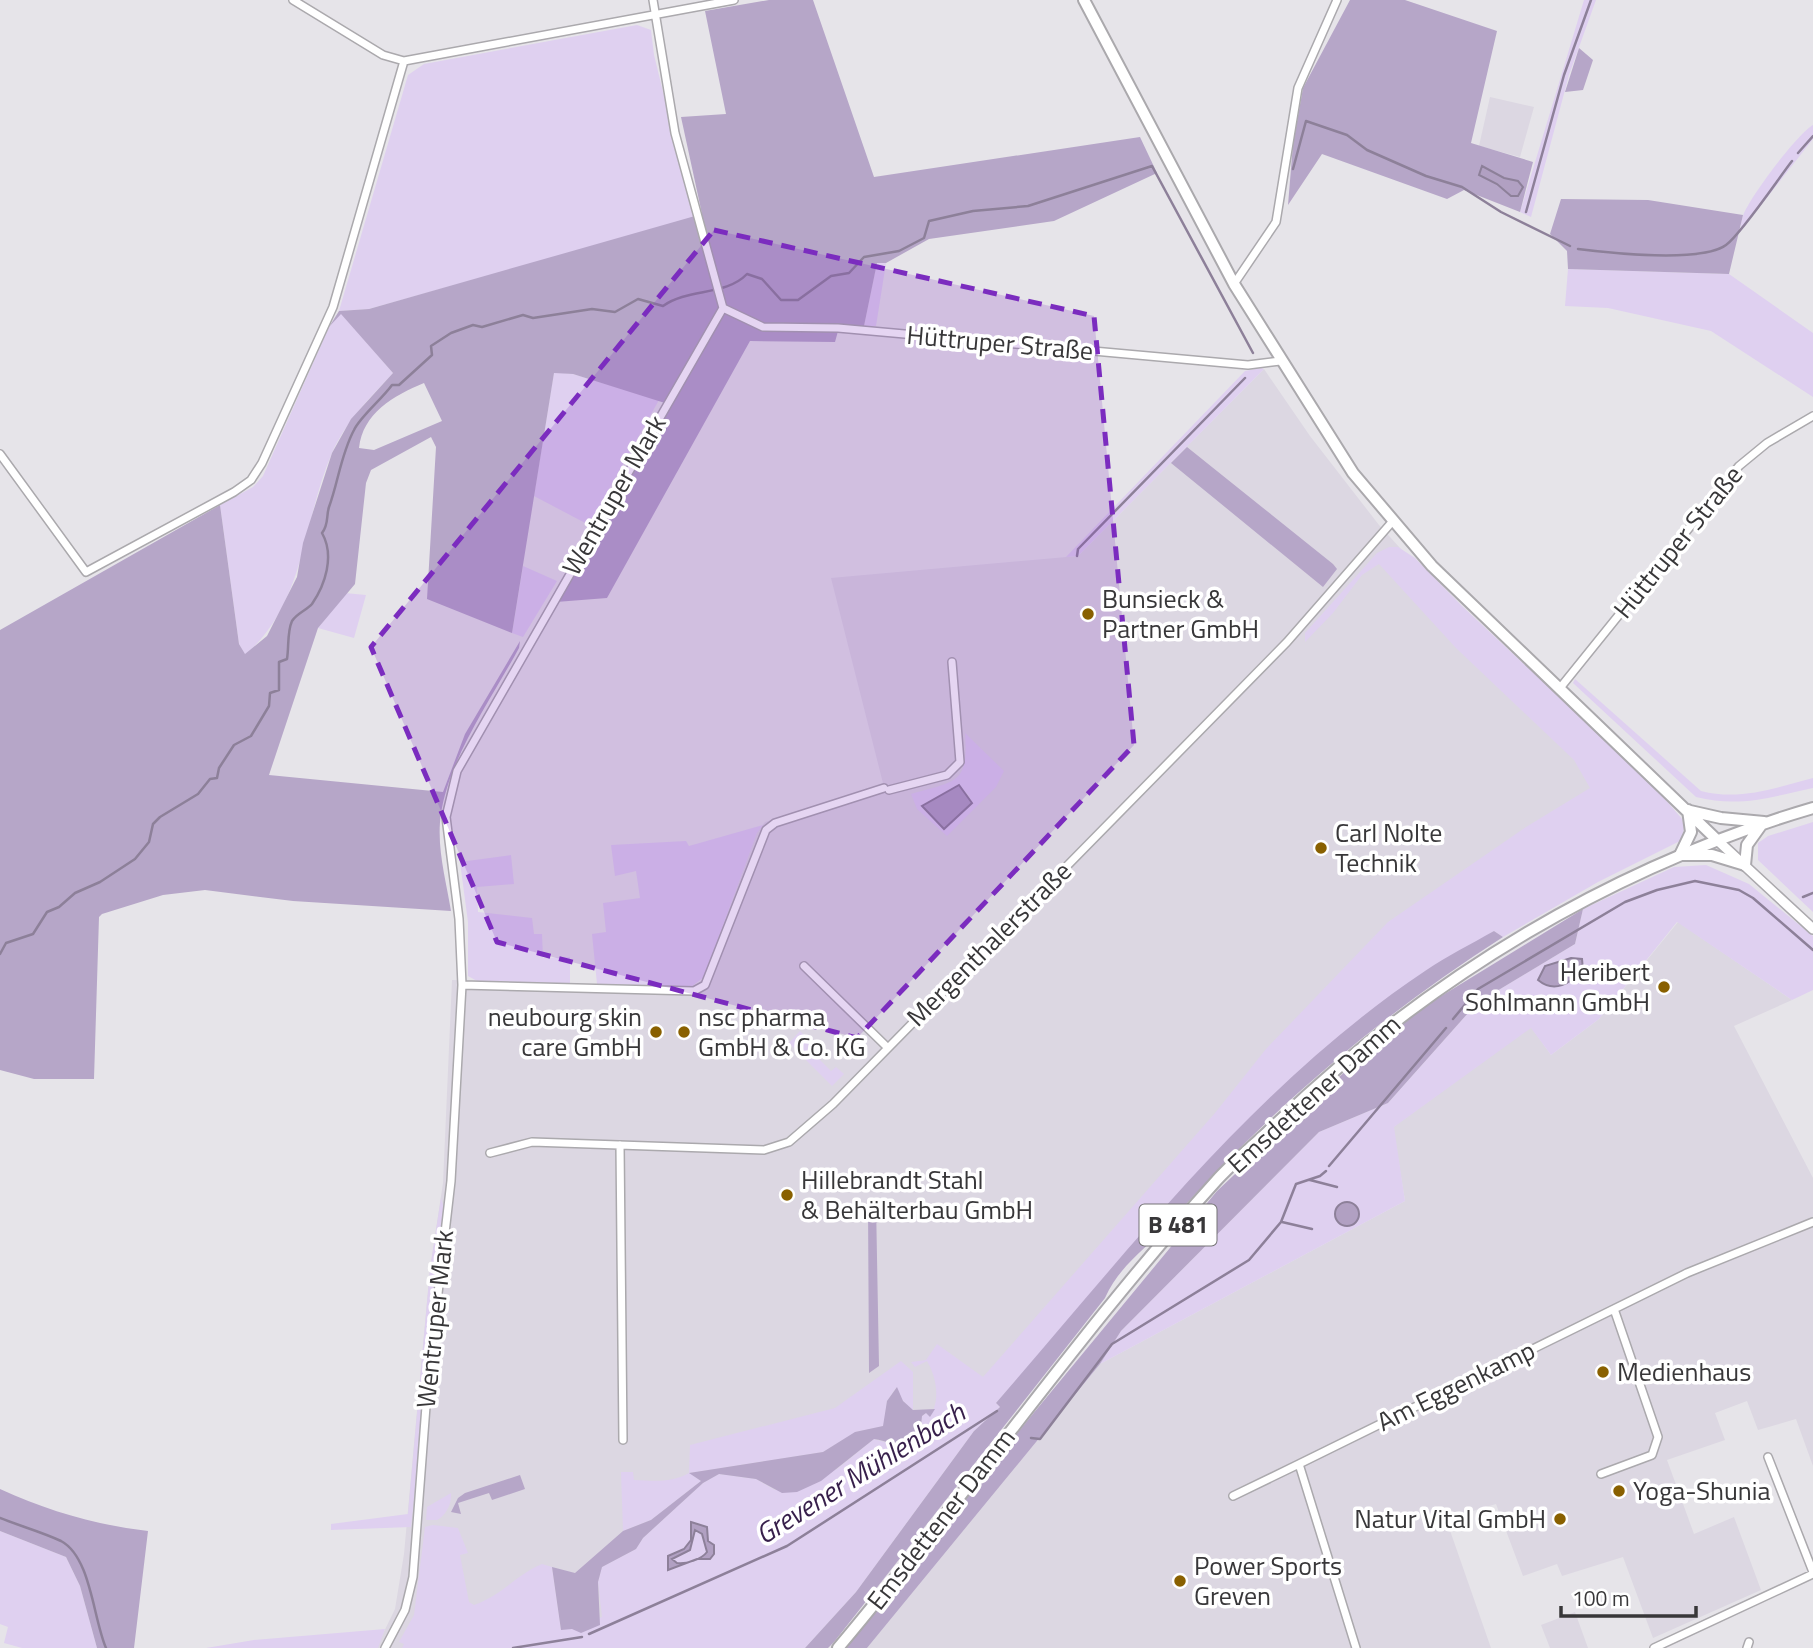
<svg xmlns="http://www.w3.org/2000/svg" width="1813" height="1648" font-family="'Titillium Web',sans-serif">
  <rect width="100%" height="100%" fill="#e6e4e9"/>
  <!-- built -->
  <path fill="#dcd7e2" d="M1490,97L1534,107L1520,157L1479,146Z
    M1264,369L1310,436L1379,525L1443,595L1651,794L1494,931L1287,1083L996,1403L631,1648H376L395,1609L404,1554L430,1269L443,1183L452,980L691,987L699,984L704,977L757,832L765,822L884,787L831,578L1078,556Z
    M1678,922L1792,1000L1734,1026L1813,1178V1466L1796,1419L1758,1430L1747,1401L1715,1413L1725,1440L1667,1460L1694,1534L1734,1517L1761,1590L1653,1638L1623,1557L1562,1576L1557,1564L1523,1576L1496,1504L1446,1519L1491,1648H867L1100,1364L1405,1201L1393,1127L1531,1027L1551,1055L1599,1019Z
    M1575,1612L1588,1648H1550L1541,1625Z"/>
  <!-- green -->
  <path fill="#dfd0f0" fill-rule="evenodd" d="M1584,0H1596L1569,75L1531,217L1520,212Z
    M637,25L651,30L654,55L694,218L369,309L339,311L408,75L424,64Z
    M1813,125V139L1740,232C1741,227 1741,220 1743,216C1749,198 1798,133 1813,125Z
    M877,262L886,263L876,326H864Z
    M1568,269L1729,274L1813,333V397L1711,331L1608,308L1565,306Z
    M341,313L393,373C370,398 346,421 332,453C302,522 306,603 245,655L239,644L220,505L253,487L263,476L329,327Z
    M1261,368L1264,369L1078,556L1066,557L1245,371Z
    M554,372L573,374L659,400L589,525L534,496Z
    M1389,547H1398L1415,558L1462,606L1653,785L1682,819L1684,828L1682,840L1598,882L1503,937L1494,931C1457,955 1416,975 1382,1002C1233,1114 1118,1265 996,1403L1000,1407L974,1431L856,1592L805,1648H402L404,1644L399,1642L414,1615L425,1527L433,1525L458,1528L468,1553L460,1555L469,1602L474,1605C503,1595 514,1576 542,1564L552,1567L561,1630L602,1617L598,1582L602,1567L636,1549L643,1538L703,1483L719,1474L756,1479L775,1490L837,1469L874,1439L898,1446L920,1434L922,1416L926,1413L930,1416C941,1400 936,1376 927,1361L915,1367L911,1362L926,1360L937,1344L983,1377L1215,1113L1266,1049L1388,922L1526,827L1590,788L1574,760L1456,648L1379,564L1362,575L1333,613L1305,642V633L1377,553Z
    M523,566L557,581L523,637L512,633Z
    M345,593L366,595L354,638L318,628Z
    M1575,679L1701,791C1740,801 1775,788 1813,778V788C1771,797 1739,808 1696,797L1573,683Z
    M965,733L1004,771L996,787L947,836L917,809L911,794C955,781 969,785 965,733ZM959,785L970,797L944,829L923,809Z
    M1813,822V912L1758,860V843L1768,836Z
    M763,825L757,833L704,977L691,987L597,984L592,934L606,932L603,903L640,898L636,871L615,876L611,845L686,841L689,846Z
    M511,855L514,884L477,887L478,912L532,918L534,934H542L543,958L570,957V984L477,981L468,976V922L460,862Z
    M1706,865L1749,884L1813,936V990L1792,1000L1677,922L1599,1019L1551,1055L1531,1028L1394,1127L1405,1201L1100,1364L1121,1331L1319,1132L1388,1103L1477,1003L1575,944L1583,909L1674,867Z
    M800,1031L815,1046L811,1051L831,1071L836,1067L844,1074L832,1086L789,1043Z
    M441,1198L444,1208L411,1527L331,1530V1524L408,1514L430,1269Z
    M901,1361L913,1372V1410L903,1401L896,1388L887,1401L884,1426L856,1432L823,1452L690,1473L701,1481L651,1520L623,1531L621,1472H633L634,1480C654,1481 671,1483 689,1473L690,1445L835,1408Z
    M451,1493C452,1504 446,1515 437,1520H426L427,1507Z
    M0,1531L66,1557L80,1586L97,1648H22L4,1643L8,1627L0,1624Z
    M385,1629L378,1648H206L254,1640Z"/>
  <!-- forest -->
  <path fill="#b6a6c8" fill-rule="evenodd" d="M769,0H813L874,177L1140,137L1157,173L1054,221L929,239L886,263H877L864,326L840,324L835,342L750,341L607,598L556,602L668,404L573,374L554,373L512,633L427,599L436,447L431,437L371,470L366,483L355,584L318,628L269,775L443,792L465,734L520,641L519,648C492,698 449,758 441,814C436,846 446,880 451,911L293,901L205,890L163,895L102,914L99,917L94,1079H34L0,1070V630L220,505L239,644L245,654L267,636L297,577L303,543L332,453L351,419L393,373L341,314L329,327L339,311L369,309L702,214L681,117L726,114L705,11ZM424,383L442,421L374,450L359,448C363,413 393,396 424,383Z
    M1350,0H1405L1497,31L1471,143L1533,162L1520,212L1464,190L1447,199L1322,154L1288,205L1293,144L1303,88ZM1482,166L1504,178L1518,181L1511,196L1497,184L1480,175Z
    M1579,48L1593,60L1583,90L1565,92Z
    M1561,199L1648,200L1743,215L1729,274L1568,269L1567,251L1550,234Z
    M1187,447L1333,564L1337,569L1323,587L1171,463Z
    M1583,909L1575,944L1477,1003L1388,1103L1319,1132L1121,1331L1100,1364L867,1648H846L1032,1415L1217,1191L1332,1083L1412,1014Z
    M1494,931L1503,937C1376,1018 1267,1113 1167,1225C1145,1250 1119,1266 1105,1298L834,1642L828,1648H805L856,1592L974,1431L1000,1407L996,1403C1128,1251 1256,1084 1425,971C1447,956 1471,944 1494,931Z
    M868,1203H876L879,1366L869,1373Z
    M897,1387L903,1401L913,1410L935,1409L930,1417L926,1413L922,1416L920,1434C898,1451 898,1443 874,1439L821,1481L797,1492L782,1493L756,1479L719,1474L703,1483L643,1538L636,1549L602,1567L598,1582L600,1625L581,1633L572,1629L561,1630L552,1567L575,1573L623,1531L651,1520L701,1481L689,1473L823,1452L855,1432L883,1426L887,1401Z
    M520,1475L525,1489L492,1500L489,1493L458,1503L461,1514L451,1512L458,1498L465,1493Z
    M0,1489C48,1511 96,1525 148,1531L134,1648H97L80,1586L66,1557L0,1531Z"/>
  <!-- water -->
  <path fill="#b1a0c2" stroke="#8d8099" stroke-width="2" fill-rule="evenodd" d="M1482,166L1504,178L1518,181L1523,187L1518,196H1511L1497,184L1479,175Z
    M959,785L972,803L944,829L922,806Z
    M1571,958L1582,959L1583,970C1570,983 1555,994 1538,980L1545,966Z
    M1335 1214a12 12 0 1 1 24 0a12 12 0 1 1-24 0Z
    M691,1522L707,1527L708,1541L714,1545V1554L710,1559H697L668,1570V1556L684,1549L691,1540ZM695,1530L702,1534L707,1552C701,1560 686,1564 677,1563L672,1559L690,1550Z"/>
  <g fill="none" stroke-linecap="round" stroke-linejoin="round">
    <!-- stream -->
    <path stroke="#8d8099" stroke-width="2.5" d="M1798,153L1813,136
      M1293,169L1306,121L1347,135L1367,150L1426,176L1462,187L1501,212L1570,246
      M1526,212L1564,75L1591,0
      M1578,249C1610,253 1701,263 1726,245C1742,233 1778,179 1792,161
      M1077,556L1078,549L1245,378
      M1803,897L1813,893
      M0,954L6,943L33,934L47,912L59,907L75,893L100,882L135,859L149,842L153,824L160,817L198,794L210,779L217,778L219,768L234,745L251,736L269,706L270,693L279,690V662L287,659C289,647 287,632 292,621C297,613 307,610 312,604C325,585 335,556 322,533C329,524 326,516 329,507C338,483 341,454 354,430C360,417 382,399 392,385H399L432,355L431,346L451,333L473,325L482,327L523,315L533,318L592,309L615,312L638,299L663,306C688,288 726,296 747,274L762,279L781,300H798L831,276L849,273L864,257L899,251L924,238L929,221L973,211L1028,206L1152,166L1253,353
      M1453,1019L1478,989L1625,902L1657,890L1695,881L1739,890L1753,898L1813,950
      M1329,1166L1446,1028
      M1310,1180L1337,1187
      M1282,1222L1312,1229
      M1031,1438L1040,1439L1112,1344L1249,1260L1281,1222L1296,1184L1320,1176L1326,1171
      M0,1518C20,1526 42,1532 61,1541C91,1557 93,1618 106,1648
      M589,1634L787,1546L997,1411
      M513,1648L582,1637"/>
    <!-- minor casing -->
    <g stroke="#aba9ad" stroke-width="10">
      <path id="minor" d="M293,0L383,55L404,61L734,0
        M1234,284L1276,222L1298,88L1337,0
        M723,308L763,327L838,328L1248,365L1280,361
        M0,454L86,572L234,492L251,480L262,463L333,307L404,61
        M1560,688L1739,466L1767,443L1813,416
        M889,790L947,775L960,762L952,662
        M804,966L887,1047
        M462,985L459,919L446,817L457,771L723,308L675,133L653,0
        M620,1145L623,1440
        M490,1153L532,1142L764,1150L789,1142L833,1104L1287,642L1392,522
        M1768,1457L1813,1572
        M1601,1474L1652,1455L1658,1437L1614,1309L1687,1273L1813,1222
        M1233,1496L1299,1464
        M385,1648L405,1610L413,1577L428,1380L451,1181L462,985L694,991L705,985L766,830L775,823L884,788
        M1356,1648L1299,1464L1614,1309
        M1654,1648L1813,1574
        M1747,1648L1749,1642"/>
    </g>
    <!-- tertiary casing -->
    <g stroke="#aba9ad" stroke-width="12">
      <path id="tertiary" d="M1716,839L1813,929"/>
    </g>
    <!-- secondary casing -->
    <g stroke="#aba9ad" stroke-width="14">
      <path id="secondary" d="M1084,0L1234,284L1353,473L1432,566L1716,839
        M1690,811L1721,818L1764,822
        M1680,855L1691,832L1688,810
        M1683,855H1712L1745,865"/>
    </g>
    <!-- primary casing -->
    <g stroke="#aba9ad" stroke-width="14">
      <path id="primary" d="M1745,865L1747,845L1762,824
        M838,1648C967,1495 1081,1330 1216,1181C1235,1160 1258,1142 1278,1122C1430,977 1612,867 1813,808"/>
    </g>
    <!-- minor -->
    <use href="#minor" stroke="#fff" stroke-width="7"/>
    <!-- tertiary -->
    <use href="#tertiary" stroke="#fff" stroke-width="9"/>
    <!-- secondary -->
    <use href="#secondary" stroke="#fff" stroke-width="10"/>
    <!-- primary -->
    <use href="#primary" stroke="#fff" stroke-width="10"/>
  </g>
  <!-- marked area -->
  <path fill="#7b2cbf" fill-opacity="0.2" stroke="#7b2cbf" stroke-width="5" stroke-dasharray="14 9" stroke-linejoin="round" d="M714,230L1094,316L1134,745L857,1038L497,942L371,647Z"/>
  <!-- markers -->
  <g fill="#896000" stroke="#fff" stroke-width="2.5">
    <circle cx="1088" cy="614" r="7"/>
    <circle cx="1321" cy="848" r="7"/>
    <circle cx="1664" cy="987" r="7"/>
    <circle cx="656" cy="1032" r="7"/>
    <circle cx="684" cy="1032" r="7"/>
    <circle cx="787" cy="1195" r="7"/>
    <circle cx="1603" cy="1372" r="7"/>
    <circle cx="1619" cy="1491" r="7"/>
    <circle cx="1560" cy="1519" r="7"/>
    <circle cx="1180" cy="1581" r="7"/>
  </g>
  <g text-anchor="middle" stroke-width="7" stroke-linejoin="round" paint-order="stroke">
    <!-- shield labels -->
    <rect fill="#fff" stroke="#747374" stroke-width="2" x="1139.5" y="1204.5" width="77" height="41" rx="5"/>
    <g font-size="24" font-weight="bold" fill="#383739">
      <text x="1178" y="1233">B 481</text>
    </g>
    <!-- street labels -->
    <g font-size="26" fill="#383739" stroke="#fff">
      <text transform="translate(1000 343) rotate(5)" y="9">Hüttruper Straße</text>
      <text transform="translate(614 495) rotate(-60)" y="9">Wentruper Mark</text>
      <text transform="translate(1678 542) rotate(-51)" y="9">Hüttruper Straße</text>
      <text transform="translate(989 944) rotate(-45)" y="9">Mergenthalerstraße</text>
      <text transform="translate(1314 1094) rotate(-42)" y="9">Emsdettener Damm</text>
      <text transform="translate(435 1319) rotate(-84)" y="9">Wentruper Mark</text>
      <text transform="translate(1456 1386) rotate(-26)" y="9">Am Eggenkamp</text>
      <text transform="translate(941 1519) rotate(-52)" y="9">Emsdettener Damm</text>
    </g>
    <!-- poi labels -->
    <g font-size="26" fill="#383739" stroke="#fff" text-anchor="start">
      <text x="1102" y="608">Bunsieck &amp;<tspan x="1102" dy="30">Partner GmbH</tspan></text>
      <text x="1335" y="842">Carl Nolte<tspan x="1335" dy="30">Technik</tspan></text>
      <text x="1650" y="981" text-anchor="end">Heribert<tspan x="1650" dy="30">Sohlmann GmbH</tspan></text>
      <text x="642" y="1026" text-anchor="end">neubourg skin<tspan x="642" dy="30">care GmbH</tspan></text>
      <text x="698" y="1026">nsc pharma<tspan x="698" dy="30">GmbH &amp; Co. KG</tspan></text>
      <text x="801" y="1189">Hillebrandt Stahl<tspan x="801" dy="30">&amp; Behälterbau GmbH</tspan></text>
      <text x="1617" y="1381">Medienhaus</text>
      <text x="1633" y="1500">Yoga-Shunia</text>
      <text x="1546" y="1528" text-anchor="end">Natur Vital GmbH</text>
      <text x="1194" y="1575">Power Sports<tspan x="1194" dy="30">Greven</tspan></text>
    </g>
    <!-- water labels -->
    <g font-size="28" font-style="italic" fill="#371f4b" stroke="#fff">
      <text transform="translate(860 1473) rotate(-32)" y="10">Grevener Mühlenbach</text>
    </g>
  </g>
  <!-- scale -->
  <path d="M1561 1606v10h135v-10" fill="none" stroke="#383739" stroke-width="3.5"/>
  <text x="1572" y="1606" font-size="21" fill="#383739" stroke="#ffffff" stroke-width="5" paint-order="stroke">100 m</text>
</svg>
